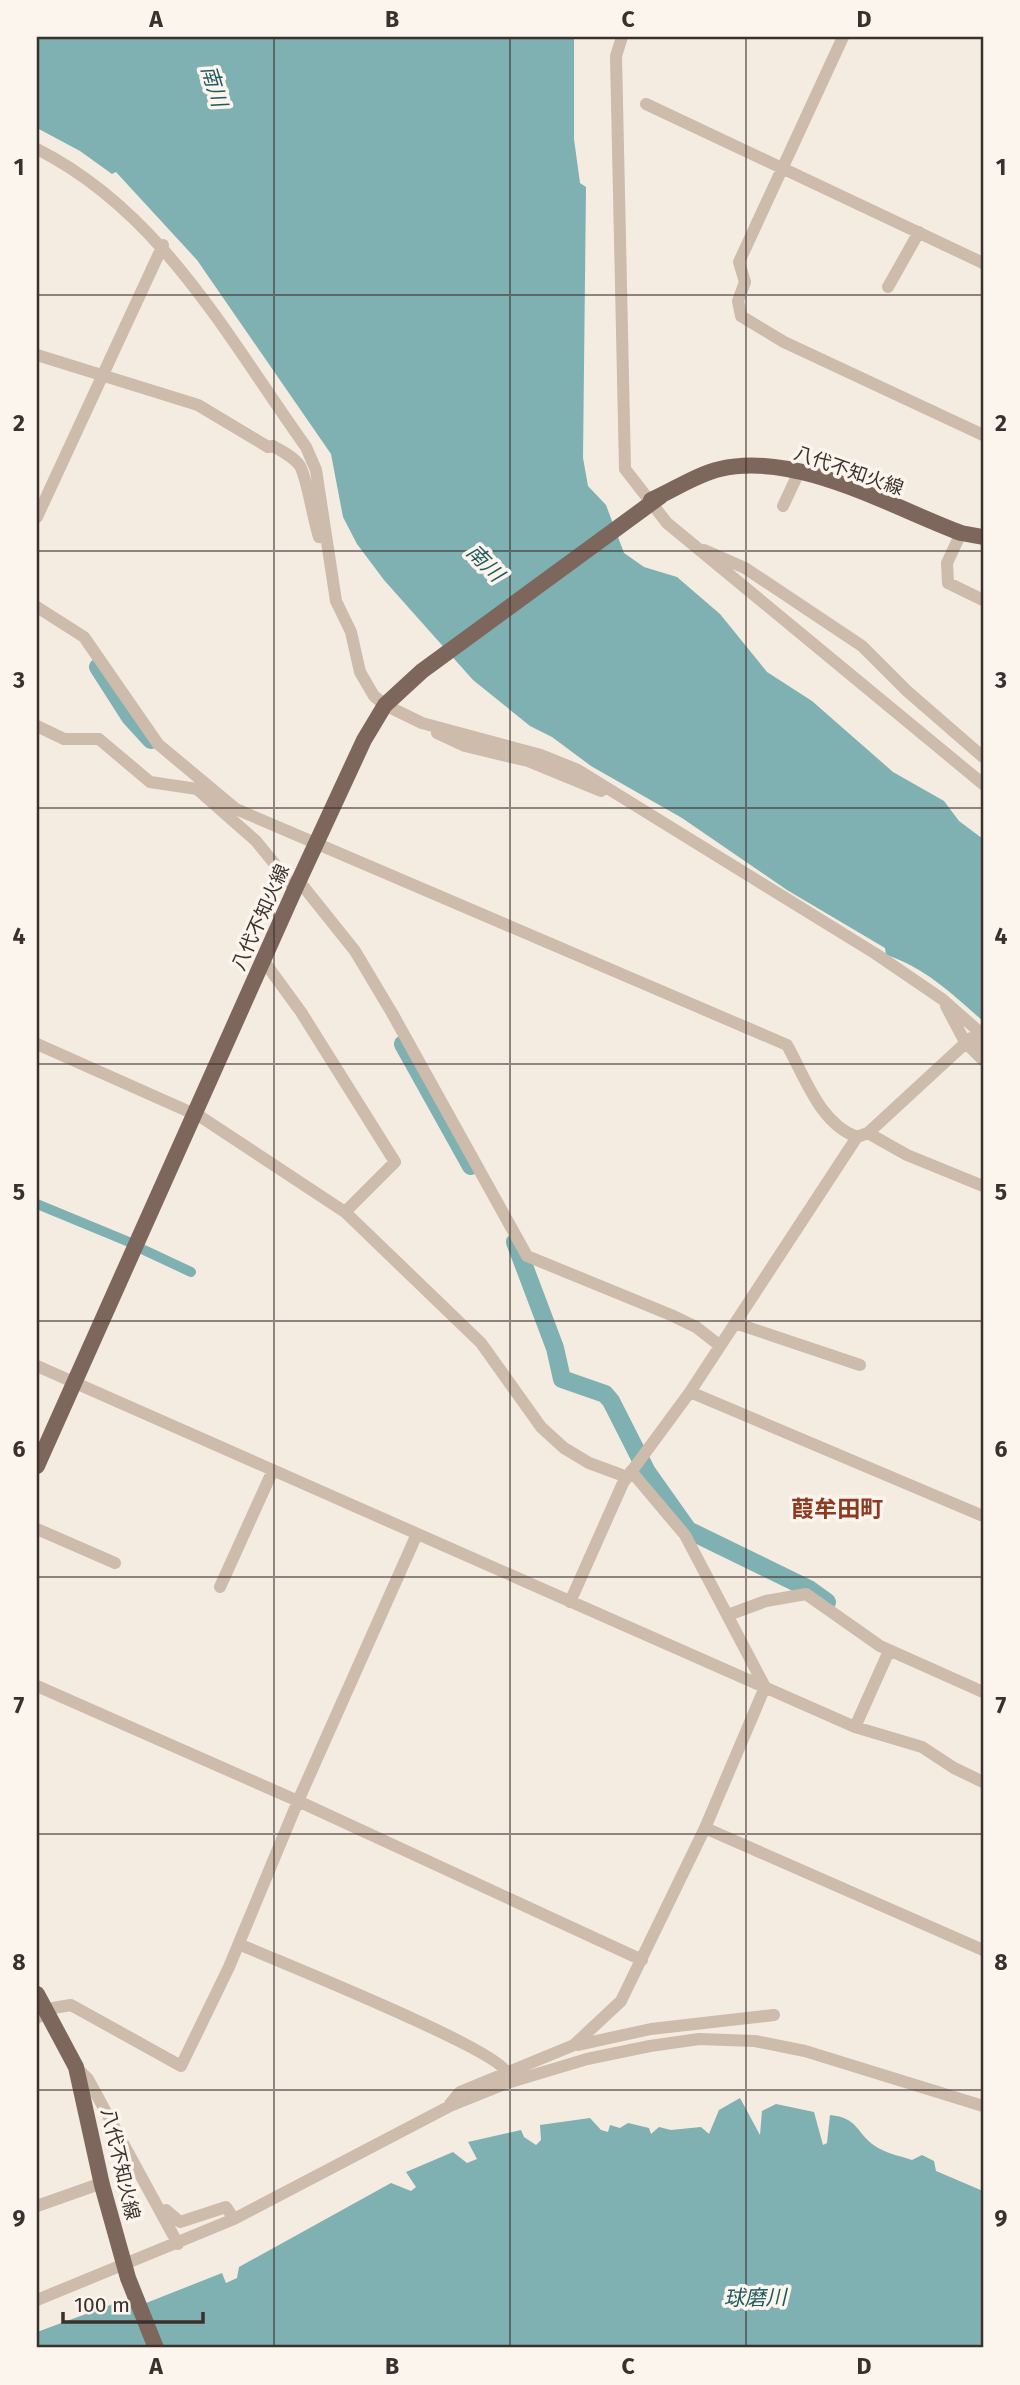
<svg xmlns="http://www.w3.org/2000/svg" width="1020" height="2385" font-family="'Fira Sans','Noto Sans JP',sans-serif">
  <rect width="100%" height="100%" fill="#f4ebe1"/>
  <!-- water -->
  <path fill="#7fb0b2" d="M37,37H574V139L580,183L586,187L583,458L588,486L606,505L624,553L644,567L677,577L720,614L767,672L812,701L893,772L944,801L959,821L983,839V1021C953,995 925,967 886,955L885,948L787,890L682,818L591,766L552,737L530,726L473,680L384,580L357,544L343,517L331,454L197,260L116,172L112,174L80,151L37,128Z
    M740,2098L760,2135L762,2111L776,2104L814,2112L823,2145L827,2143L830,2115C859,2118 855,2132 875,2146C885,2153 900,2156 912,2160L922,2155L934,2161L936,2171L983,2191V2348H37V2332L132,2297L136,2307L222,2273L226,2283L237,2278L239,2267L391,2183L411,2191L416,2187L406,2172L453,2152L467,2163L477,2159L468,2142L521,2130L524,2137L536,2145L541,2140L540,2125L590,2118L601,2130L608,2132L610,2125L620,2128L628,2123L649,2128L651,2134L659,2127L671,2130L701,2127L709,2134L719,2110Z"/>
  <g fill="none" stroke-linecap="round" stroke-linejoin="round">
    <!-- canal -->
    <path stroke="#7fb0b2" stroke-width="10" d="M37,1204L129,1242
      M144,1250L191,1272"/>
    <!-- river -->
    <path stroke="#7fb0b2" stroke-width="18" d="M98,667L130,717L151,740
      M403,1044L471,1166
      M515,1242L555,1348L562,1379L605,1394L611,1401L647,1472L688,1530L809,1589L827,1602"/>
    <!-- minor -->
    <path stroke="#cdbbac" stroke-width="12" d="M622,37L616,56L625,469L667,523L983,784
      M843,37L739,262L745,282L738,301L741,316L784,342L983,435
      M646,104L983,263
      M37,149C162,212 227,337 306,447L316,470L336,601L351,632L360,672L374,696L385,705L422,723L541,755L578,770L876,954L942,999L983,1035
      M888,287L919,232
      M37,355L198,405L268,447L273,446C282,451 294,457 300,466C307,478 313,519 319,537L326,538
      M783,506L799,472
      M37,517L163,245
      M961,533L947,563L948,583L983,600
      M704,550L745,568L862,646L907,691L983,757
      M37,607L84,637L158,744L236,809L787,1045C805,1077 820,1124 857,1137
      M37,726L64,739H99L150,782L197,789L256,841L295,889
      M437,733L465,746L528,761L601,791
      M299,881L355,951L392,1013L527,1256L671,1315L696,1327L719,1345
      M263,960L301,1012L395,1162L345,1212
      M946,1006L965,1042L983,1060
      M37,1044L201,1117L345,1212L481,1343L541,1427L564,1448L589,1463L627,1477
      M868,1133L907,1155L983,1186
      M735,1323L860,1365
      M37,1366L855,1727L922,1747L954,1768L983,1782
      M690,1392L983,1516
      M37,1529L115,1563
      M220,1587L273,1470
      M570,1602L623,1483L690,1392L857,1137L868,1133L971,1038L983,1049
      M728,1615L766,1601L806,1594L880,1646L983,1692
      M37,1686L298,1801L642,1960
      M855,1727L889,1651
      M705,1828L983,1950
      M239,1944C277,1961 496,2048 506,2072
      M37,2018L53,2008L71,2005L181,2066L229,1967L298,1801L417,1534
      M578,2045L651,2029L774,2015
      M76,2067L88,2079L178,2244
      M450,2104L460,2092L574,2045L621,2001L705,1828L765,1687L685,1535L631,1471
      M37,2206L102,2183
      M166,2210L180,2222L226,2207L234,2219
      M37,2300L234,2219L450,2106L507,2083L587,2059L650,2046L699,2039L755,2041L805,2051L983,2106"/>
    <!-- major -->
    <path stroke="#7d675c" stroke-width="16" d="M651,500C674,490 695,475 720,469C797,451 891,507 961,533L983,537
      M37,1466L295,889L364,740L385,705L422,671L661,496
      M37,1994L76,2067L102,2185L128,2278L156,2348"/>
  </g>
  <!-- grid -->
  <path fill="none" stroke="#3b302b" stroke-width="2" stroke-opacity="0.55" d="M274,37V2348M510,37V2348M746,37V2348M37,295H983M37,551H983M37,808H983M37,1064H983M37,1321H983M37,1577H983M37,1834H983M37,2090H983"/>
  <g text-anchor="middle" stroke-width="7" stroke-linejoin="round" paint-order="stroke">
    <!-- street labels -->
    <g font-size="19" fill="#3b302b" stroke="#fbf5ee">
      <text transform="translate(849 470) rotate(19)" y="7">八代不知火線</text>
      <text transform="translate(260 917) rotate(-66)" y="7">八代不知火線</text>
      <text transform="translate(121 2164) rotate(77)" y="7">八代不知火線</text>
    </g>
    <!-- water labels -->
    <g font-size="21" font-style="italic" fill="#1f5a5e" stroke="#fbf5ee">
      <text transform="translate(214 86) rotate(73)" y="7">南川</text>
      <text transform="translate(485 563) rotate(45)" y="7">南川</text>
      <text transform="translate(755 2298) rotate(-1)" y="7">球磨川</text>
    </g>
    <!-- quarter labels -->
    <g font-size="23" font-weight="bold" fill="#8c3b22" stroke="#fbf5ee">
      <text x="837" y="1517">葭牟田町</text>
    </g>
  </g>
  <!-- border -->
  <rect width="1020" height="2385" fill="none" stroke="#fbf5ee" stroke-width="77"/>
  <!-- scale -->
  <path d="M63 2312v10h140v-10" fill="none" stroke="#3b302b" stroke-width="3.5"/>
  <text x="74" y="2312" font-size="21" fill="#3b302b" stroke="#fbf5ee" stroke-width="5" paint-order="stroke">100 m</text>
  <rect x="38" y="38" width="944" height="2308" fill="none" stroke="#3b302b" stroke-width="2.5"/>
  <g font-size="23" text-anchor="middle" font-weight="bold" fill="#3b302b">
    <text x="156" y="27">A</text>
    <text x="392" y="27">B</text>
    <text x="628" y="27">C</text>
    <text x="864" y="27">D</text>
    <text x="19" y="175">1</text>
    <text x="1001" y="175">1</text>
    <text x="19" y="431">2</text>
    <text x="1001" y="431">2</text>
    <text x="19" y="688">3</text>
    <text x="1001" y="688">3</text>
    <text x="19" y="944">4</text>
    <text x="1001" y="944">4</text>
    <text x="19" y="1200">5</text>
    <text x="1001" y="1200">5</text>
    <text x="19" y="1457">6</text>
    <text x="1001" y="1457">6</text>
    <text x="19" y="1713">7</text>
    <text x="1001" y="1713">7</text>
    <text x="19" y="1970">8</text>
    <text x="1001" y="1970">8</text>
    <text x="19" y="2226">9</text>
    <text x="1001" y="2226">9</text>
    <text x="156" y="2374">A</text>
    <text x="392" y="2374">B</text>
    <text x="628" y="2374">C</text>
    <text x="864" y="2374">D</text>
  </g>
</svg>
